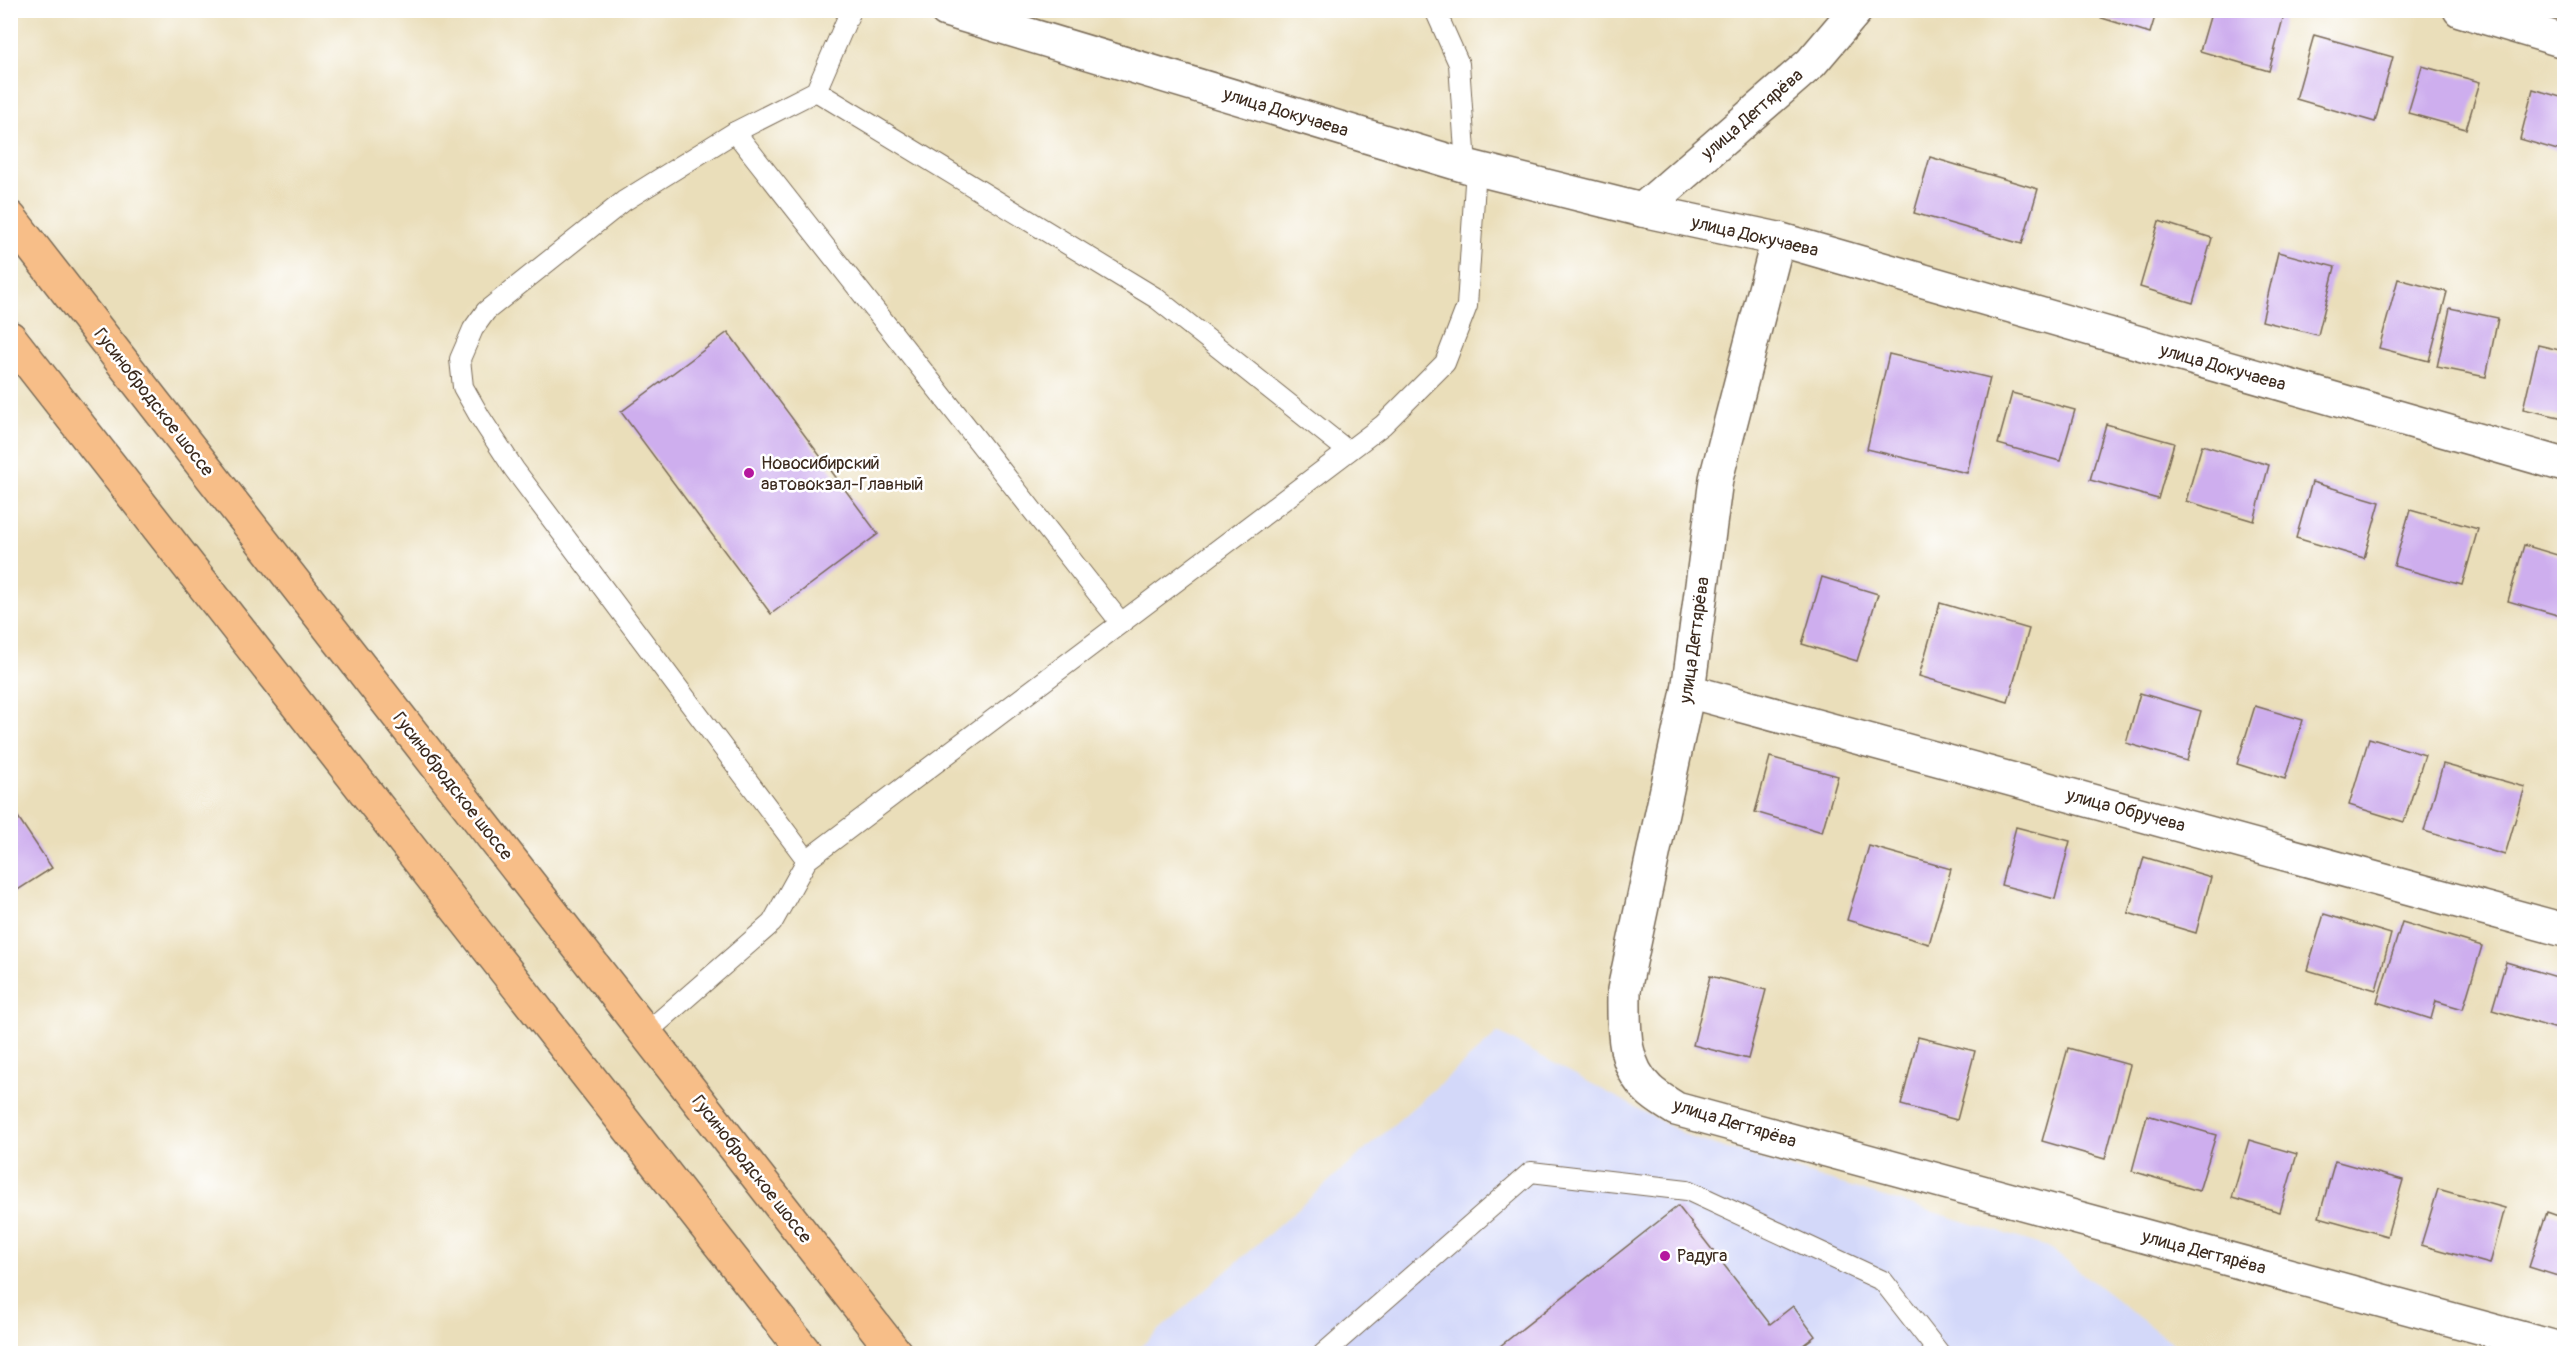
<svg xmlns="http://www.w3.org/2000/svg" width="2575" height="1364" font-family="Pangolin,sans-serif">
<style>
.built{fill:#d3d8f9}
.building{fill:#ceaeee}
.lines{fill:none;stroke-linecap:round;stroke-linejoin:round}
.service-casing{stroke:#786955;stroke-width:22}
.minor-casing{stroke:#786955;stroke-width:36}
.primary-casing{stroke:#786955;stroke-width:36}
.service{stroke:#fff;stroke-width:20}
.minor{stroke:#fff;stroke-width:33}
.primary{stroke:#f7be88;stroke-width:33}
.poi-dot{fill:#b5179e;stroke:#fff;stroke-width:2}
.labels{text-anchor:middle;stroke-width:5;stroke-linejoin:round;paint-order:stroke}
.street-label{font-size:18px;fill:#3b2a1e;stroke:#fff}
.poi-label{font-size:18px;fill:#3b2a1e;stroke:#fff;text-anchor:start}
</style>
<rect width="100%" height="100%" fill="#fff"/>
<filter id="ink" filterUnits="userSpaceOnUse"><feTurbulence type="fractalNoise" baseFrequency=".0167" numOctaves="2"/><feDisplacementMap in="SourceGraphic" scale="12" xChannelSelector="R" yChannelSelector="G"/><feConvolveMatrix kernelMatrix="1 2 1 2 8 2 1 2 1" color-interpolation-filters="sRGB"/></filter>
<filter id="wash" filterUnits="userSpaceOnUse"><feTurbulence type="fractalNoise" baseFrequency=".008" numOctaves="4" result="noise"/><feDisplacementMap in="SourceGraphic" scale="24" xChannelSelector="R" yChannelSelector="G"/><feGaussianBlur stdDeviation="1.35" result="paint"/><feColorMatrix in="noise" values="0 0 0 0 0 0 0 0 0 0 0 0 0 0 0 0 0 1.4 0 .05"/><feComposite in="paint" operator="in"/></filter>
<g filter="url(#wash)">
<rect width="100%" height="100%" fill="#eadeba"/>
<!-- built -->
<polygon class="built" points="1498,1033 1692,1138 2048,1247 2185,1353 1132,1354"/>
<g id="blocks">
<!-- building -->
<g class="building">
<polygon points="2090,10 2157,10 2150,33 2089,14"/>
<polygon points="2212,10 2269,10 2284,15 2269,71 2200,51"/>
<polygon points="2314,35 2393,57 2375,122 2296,99"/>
<polygon points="2422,66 2480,82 2466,129 2408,113"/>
<polygon points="2533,89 2564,98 2564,152 2520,139"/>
<polygon points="1930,157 2038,189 2022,244 1914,213"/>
<polygon points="2159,221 2212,238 2193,303 2140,287"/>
<polygon points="2278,252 2335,267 2318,335 2262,321"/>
<polygon points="2398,279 2447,292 2429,361 2379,348"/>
<polygon points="2450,308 2498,318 2486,377 2437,367"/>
<polygon points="728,332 878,534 771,614 621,412"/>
<polygon points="2538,345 2564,351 2564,418 2523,409"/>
<polygon points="1889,354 1990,378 1967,473 1867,449"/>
<polygon points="2012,393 2075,410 2060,461 1998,444"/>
<polygon points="2106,424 2174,443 2158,499 2090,480"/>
<polygon points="2202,445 2269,465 2254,521 2186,501"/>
<polygon points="2312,482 2380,502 2364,558 2296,538"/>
<polygon points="2410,510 2478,529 2462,585 2394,566"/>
<polygon points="2524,545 2564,557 2564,617 2508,601"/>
<polygon points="1822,577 1878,594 1857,661 1802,644"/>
<polygon points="1940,603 2029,629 2008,702 1919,676"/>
<polygon points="2140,693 2201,711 2187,761 2126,743"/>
<polygon points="2255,706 2303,720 2285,779 2237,764"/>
<polygon points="2369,738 2425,755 2404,822 2349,805"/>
<polygon points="1770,757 1838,776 1822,832 1755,812"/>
<polygon points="2443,764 2525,787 2505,855 2424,831"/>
<polygon points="10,805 52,868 10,895"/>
<polygon points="2016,827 2070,841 2055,899 2001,885"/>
<polygon points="1869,846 1951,869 1929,944 1847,920"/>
<polygon points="2144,857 2211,877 2196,933 2128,913"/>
<polygon points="2324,914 2391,934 2376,990 2307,970"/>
<polygon points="2402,922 2482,946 2463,1009 2436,1001 2431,1019 2377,1002"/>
<polygon points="2506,962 2564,979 2564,1031 2492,1010"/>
<polygon points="1710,976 1766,990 1748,1059 1693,1045"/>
<polygon points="1918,1037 1975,1051 1957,1120 1901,1105"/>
<polygon points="2068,1048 2130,1065 2105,1159 2042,1141"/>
<polygon points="2147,1115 2216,1135 2199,1191 2132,1171"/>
<polygon points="2249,1140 2297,1154 2280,1212 2232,1198"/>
<polygon points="2335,1161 2403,1180 2387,1236 2319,1217"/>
<polygon points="2438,1189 2505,1208 2490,1264 2421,1245"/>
<polygon points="1678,1206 1770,1324 1793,1306 1815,1336 1794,1352 1796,1354 1490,1354"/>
<polygon points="2547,1212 2564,1218 2564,1278 2529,1267"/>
</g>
</g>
</g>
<g filter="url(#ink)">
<use href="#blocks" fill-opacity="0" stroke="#786955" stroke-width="1.5"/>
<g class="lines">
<defs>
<g id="service">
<polyline points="1435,10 1459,64 1466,166"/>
<polyline points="816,91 1156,298 1348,451"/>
<polyline points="735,132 624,201 486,311 473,329 460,359 463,387 480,417 514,469 807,860"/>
<polyline points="1121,623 1383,425 1445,363 1467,306 1476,168"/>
<polyline points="646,1033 772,923 807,860 1121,623 735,132 816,91 851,10"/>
<polyline points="1323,1354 1531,1172 1687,1190 1883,1281 1940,1354"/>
</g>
<g id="minor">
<polyline points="946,10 1466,166 1642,210 1778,239 2564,465"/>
<polyline points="2460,10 2564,41"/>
<polyline points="1642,210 1811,63 1856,10"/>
<path d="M1778,239L1716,479L1688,691L1624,990C1624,1025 1621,1064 1649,1090C1656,1097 1667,1103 1676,1109L2564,1350"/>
<polyline points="1688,691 2564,930"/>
</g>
<g id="primary">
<polyline points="10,218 896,1354"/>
<polyline points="10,338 806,1354"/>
</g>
</defs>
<!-- service casing -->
<use href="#service" class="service-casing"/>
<!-- minor casing -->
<use href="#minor" class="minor-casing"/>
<!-- primary casing -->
<use href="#primary" class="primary-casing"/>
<!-- service -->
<use href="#service" class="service"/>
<!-- minor -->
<use href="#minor" class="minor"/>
<!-- primary -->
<use href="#primary" class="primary"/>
</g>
</g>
<!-- markers -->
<g class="poi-dot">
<circle cx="749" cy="473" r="6"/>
<circle cx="1665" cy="1256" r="6"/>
</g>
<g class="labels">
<!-- street labels -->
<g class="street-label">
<text transform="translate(1286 112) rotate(17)" y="6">улица Докучаева</text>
<text transform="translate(1752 114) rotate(-41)" y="6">улица Дегтярёва</text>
<text transform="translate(1755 236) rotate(13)" y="6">улица Докучаева</text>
<text transform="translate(2223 367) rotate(16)" y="6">улица Докучаева</text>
<text transform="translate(154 402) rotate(52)" y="6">Гусинобродское шоссе</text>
<text transform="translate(1694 640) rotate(-82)" y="6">улица Дегтярёва</text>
<text transform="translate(453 786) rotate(52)" y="6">Гусинобродское шоссе</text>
<text transform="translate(2126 810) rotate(15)" y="6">улица Обручева</text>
<text transform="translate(1735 1123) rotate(17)" y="6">улица Дегтярёва</text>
<text transform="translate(752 1169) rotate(52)" y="6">Гусинобродское шоссе</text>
<text transform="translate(2204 1252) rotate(15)" y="6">улица Дегтярёва</text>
</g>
<!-- poi labels -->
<g class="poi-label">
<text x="761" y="469">Новосибирский<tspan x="761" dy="21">автовокзал-Главный</tspan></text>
<text x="1677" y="1262">Радуга</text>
</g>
</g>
<!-- margin -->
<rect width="2575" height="1364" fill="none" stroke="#fff" stroke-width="36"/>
</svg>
